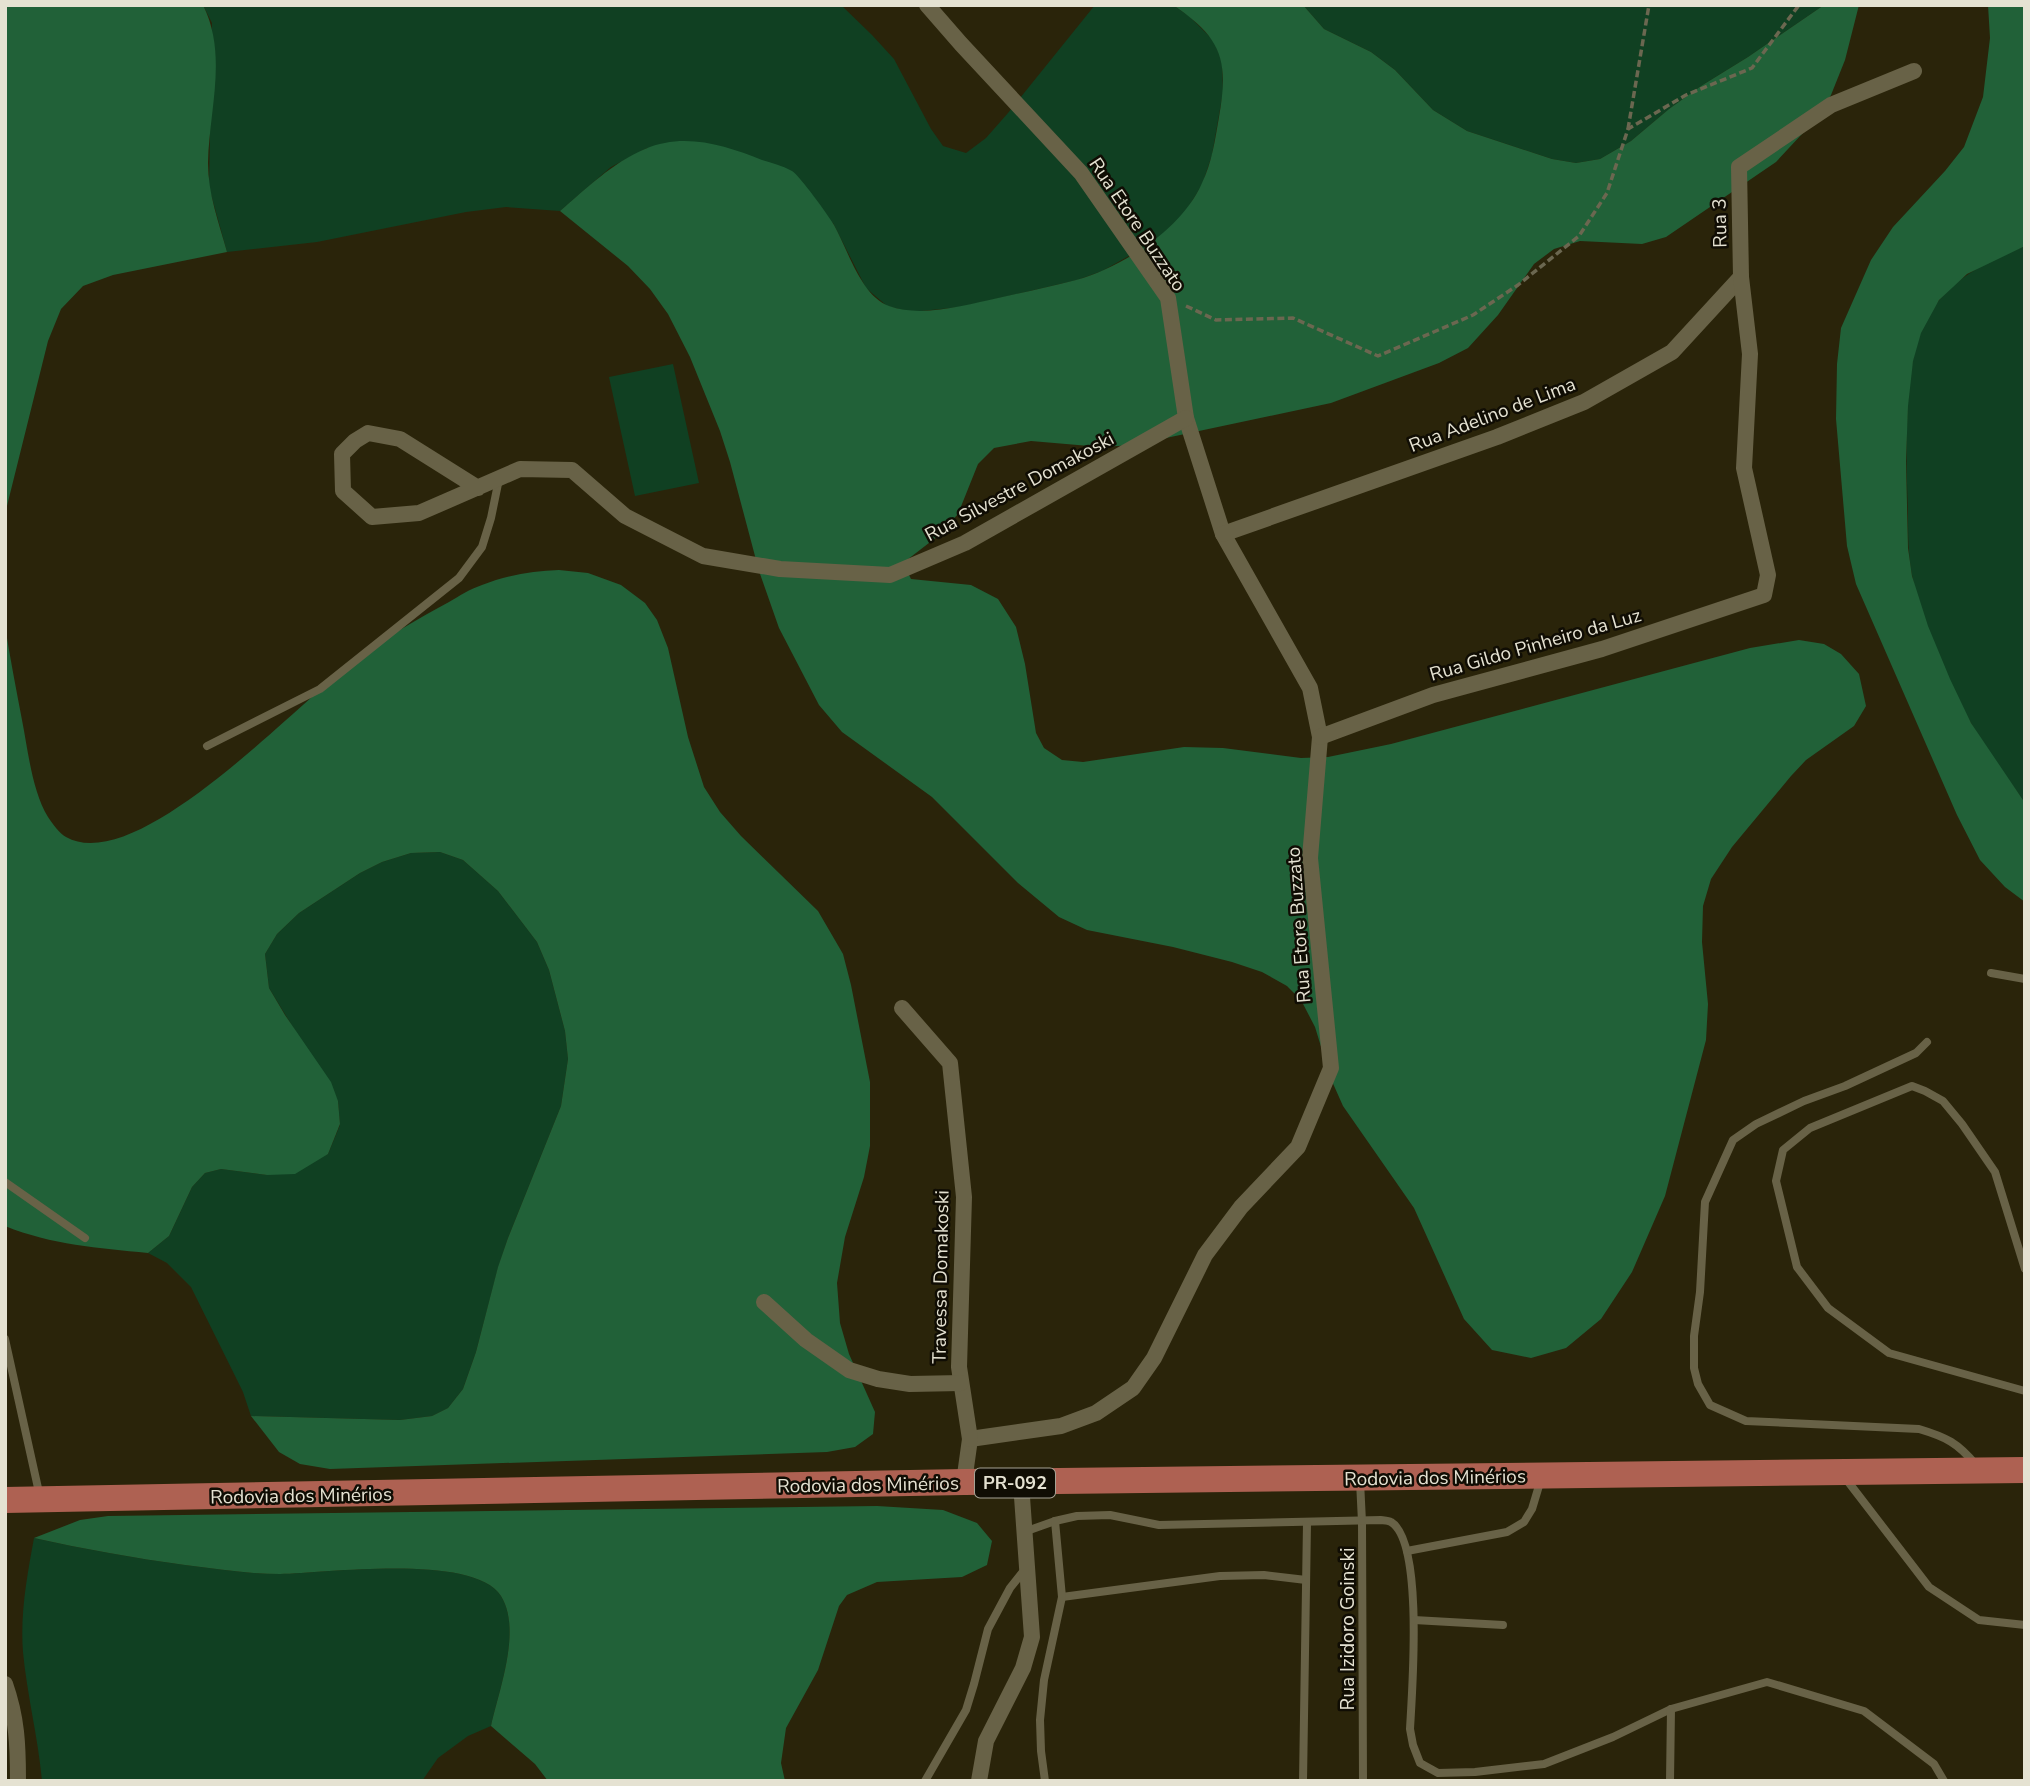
<svg xmlns="http://www.w3.org/2000/svg" width="2030" height="1786" font-family="'Nunito Sans',sans-serif">
<style>
.green{fill:#104022}
.forest{fill:#216138}
.lines{fill:none;stroke-linecap:round;stroke-linejoin:round}
.path{stroke:#6b6750;stroke-width:3.5;stroke-dasharray:7 3.5;stroke-linecap:butt}
.service{stroke:#686247;stroke-width:8}
.minor{stroke:#686247;stroke-width:16}
.primary{stroke:#ae6152;stroke-width:26}
.labels{text-anchor:middle;stroke-width:5;stroke-linejoin:round;paint-order:stroke}
.shield{fill:#100d04;stroke:#a5a294;stroke-width:2}
.shield-label{font-size:18px;font-weight:bold;fill:#e5e2d2}
.street-label{font-size:19px;fill:#e5e2d2;stroke:#100d04}
</style>
<rect width="100%" height="100%" fill="#2a240a"/>
<!-- green -->
<g class="green">
<polygon points="203,5 841,5 872,35 894,59 931,129 943,146 966,153 986,138 1008,113 1095,5 1173,5 1189,16 1214,41 1222,61 1223,92 1212,155 1202,185 1184,214 1154,242 1102,271 1077,280 961,307 911,312 887,306 866,288 833,223 647,148 611,167 560,211 506,207 466,212 317,242 227,252 209,187 212,23"/>
<polygon points="1303,5 1824,5 1748,57 1701,86 1669,109 1631,141 1600,159 1576,163 1552,159 1467,131 1433,110 1395,70 1371,52 1324,29"/>
<path d="M2025,246V803C2007,777 1987,751 1971,723C1949,685 1921,619 1912,575C1908,554 1908,533 1908,511C1907,485 1906,458 1907,431C1908,387 1910,335 1940,299C1962,273 1994,259 2025,246Z"/>
<polygon points="673,364 699,483 635,496 609,377"/>
<polygon points="440,852 463,860 498,891 537,942 549,970 565,1031 568,1059 561,1106 508,1238 498,1268 476,1352 463,1389 448,1408 432,1416 400,1420 251,1416 243,1392 191,1287 167,1263 148,1253 169,1236 192,1187 205,1173 221,1169 267,1175 328,1154 340,1125 338,1101 269,988 265,954 277,934 299,913 360,873 382,862 411,853"/>
<path d="M34,1538C84,1549 134,1558 185,1565C217,1569 248,1574 280,1574C327,1573 474,1553 501,1596C522,1630 499,1690 491,1726L468,1736L438,1758L422,1781H42C38,1737 27,1695 23,1652C20,1614 27,1576 34,1538Z"/>
</g>
<!-- forest -->
<g class="forest">
<path d="M5,5H203C228,55 209,110 208,163C208,194 219,223 227,252L113,275L83,286L61,309L48,341L5,514Z"/>
<path d="M1173,5H1303L1324,29L1371,52L1395,70L1433,110L1467,131L1552,159L1576,163L1600,159L1631,141L1669,109L1701,86L1748,57L1824,5H1859L1845,60L1831,95L1815,120L1776,162L1666,237L1642,244L1580,241L1554,249L1534,264L1498,315L1468,348L1439,363L1331,403L1133,445L1101,447L1031,441L994,448L978,464L958,514L938,536L903,563L911,579L971,585L998,599L1016,627L1025,664L1036,733L1044,748L1062,760L1083,762L1184,747L1223,748L1301,758L1328,757L1391,744L1750,648L1799,640L1824,644L1841,654L1859,674L1866,706L1854,726L1806,760L1791,776L1732,847L1711,879L1703,906L1702,942L1708,1004L1706,1040L1665,1196L1632,1272L1601,1319L1566,1348L1531,1358L1492,1350L1464,1319L1414,1208L1343,1106L1331,1079L1315,1027L1301,1000L1287,986L1262,972L1232,962L1173,947L1087,930L1059,917L1018,883L932,797L842,732L819,705L779,628L759,571L730,462L720,431L690,357L668,314L650,289L628,266L560,211C587,188 612,163 645,149C684,132 725,145 762,160C772,163 783,166 792,171C800,176 828,215 834,225C848,250 861,296 889,306C921,318 966,305 998,298C1024,292 1050,287 1076,280C1123,267 1182,229 1202,183C1212,162 1215,140 1219,117C1229,60 1222,38 1173,5Z"/>
<polygon points="1988,5 2025,5 2025,246 1967,274 1939,300 1921,333 1913,361 1908,406 1906,461 1908,548 1912,576 1928,626 1950,679 1971,723 2025,803 2025,902 2005,887 1980,860 1957,815 1856,584 1847,546 1836,419 1837,364 1841,328 1871,260 1893,227 1945,171 1964,147 1983,97 1990,38"/>
<path d="M559,570L588,573L621,585L645,603L657,620L668,648L688,737L704,787L720,812L741,836L818,911L843,954L851,985L870,1082V1146L864,1177L845,1237L837,1283L840,1323L849,1354L875,1412L873,1434L855,1447L827,1452L330,1469L300,1464L279,1452L251,1416L400,1420L432,1416L448,1408L463,1389L476,1352L498,1267L508,1238L561,1106L568,1059L565,1031L549,970L537,942L498,891L463,860L440,852L411,853L382,862L360,873L299,913L277,934L265,954L269,988L285,1015L331,1082L338,1101L340,1124L328,1154L295,1174L267,1175L221,1169L205,1173L192,1187L169,1236L148,1253C98,1248 52,1245 5,1226V626C10,657 16,689 22,720C28,750 32,791 48,817C52,823 60,834 66,837C138,878 301,699 358,658C387,637 417,619 449,602C459,596 470,589 482,585C507,575 533,571 559,570Z"/>
<path d="M877,1506L943,1510L977,1523L992,1541L987,1565L962,1577L877,1582L847,1595L839,1606L818,1670L786,1728L781,1763L785,1781H548L535,1764L491,1726C499,1690 522,1630 501,1596C474,1553 327,1573 280,1574C248,1574 217,1569 185,1565C134,1558 84,1549 34,1538L80,1520L108,1516Z"/>
</g>
<g class="lines">
<!-- path -->
<g class="path">
<polyline points="1628,129 1649,5"/>
<polyline points="1186,306 1216,320 1293,318 1378,356 1473,315 1518,285 1579,236 1607,193 1628,129 1686,95 1752,68 1799,5"/>
</g>
<!-- service -->
<g class="service">
<polyline points="207,746 320,689 459,578 482,547 491,518 499,479"/>
<polyline points="1991,973 2025,979"/>
<path d="M1927,1042L1916,1053L1845,1086L1804,1101L1756,1124L1733,1140L1705,1202L1700,1292L1694,1336V1368L1698,1384L1710,1405L1746,1421L1919,1429C1946,1437 1958,1443 1976,1465"/>
<polyline points="5,1182 85,1238"/>
<polyline points="2025,1269 1995,1172 1962,1124 1943,1101 1925,1091 1912,1086 1810,1128 1783,1150 1776,1181 1797,1267 1828,1308 1889,1353 2025,1391"/>
<polyline points="5,1339 40,1497"/>
<polyline points="1846,1479 1929,1587 1979,1620 2025,1625"/>
<polyline points="1360,1481 1362,1522 1363,1781"/>
<path d="M1024,1532L1055,1521L1077,1516L1110,1515L1159,1525L1381,1520C1382,1520 1390,1521 1391,1522C1424,1542 1412,1691 1410,1729L1413,1745L1420,1763L1438,1773L1475,1772L1544,1764L1613,1737L1671,1709L1767,1682L1864,1711L1934,1764L1944,1781"/>
<polyline points="1407,1551 1507,1532 1524,1522 1532,1509 1541,1479"/>
<polyline points="1062,1597 1220,1576 1264,1575 1306,1580"/>
<polyline points="1414,1620 1503,1625"/>
<polyline points="925,1781 966,1710 974,1684 988,1629 1010,1588 1026,1568"/>
<polyline points="1045,1781 1041,1751 1040,1720 1044,1680 1062,1597 1055,1521"/>
<polyline points="1303,1781 1307,1523"/>
<polyline points="1670,1781 1671,1709"/>
</g>
<!-- minor -->
<g class="minor">
<polyline points="927,5 961,44 1081,173 1168,298 1186,418 1223,534 1310,688 1320,737 1310,858 1331,1068 1298,1147 1241,1207 1205,1255 1154,1358 1133,1388 1096,1413 1061,1426 970,1439 964,1482"/>
<polyline points="478,488 400,439 368,433 355,441 342,454 343,491 372,517 419,513 520,469 572,470 625,516 703,556 780,569 890,575 965,543 1186,418"/>
<polyline points="1223,534 1497,437 1584,402 1672,352 1741,277"/>
<polyline points="1320,737 1433,695 1602,649 1764,595 1768,575 1744,468 1750,354 1741,277 1739,167 1831,105 1914,71"/>
<polyline points="902,1008 950,1063 964,1197 959,1367 970,1439"/>
<polyline points="764,1302 806,1340 849,1370 878,1379 910,1384 961,1383"/>
<path d="M5,1684C17,1718 18,1745 18,1781"/>
<polyline points="979,1781 986,1741 1023,1668 1032,1637 1021,1483"/>
</g>
<!-- primary -->
<polyline class="primary" points="5,1500 964,1482 2025,1470"/>
</g>
<g class="labels">
<!-- shield labels -->
<rect class="shield" x="975" y="1468.5" width="80" height="29" rx="5"/>
<g class="shield-label">
<text x="1015" y="1489">PR-092</text>
</g>
<!-- street labels -->
<g class="street-label">
<text transform="translate(1719 223) rotate(-91)" y="7">Rua 3</text>
<text transform="translate(1138 224) rotate(56)" y="7">Rua Etore Buzzato</text>
<text transform="translate(1492 414) rotate(-21)" y="7">Rua Adelino de Lima</text>
<text transform="translate(1019 486) rotate(-28)" y="7">Rua Silvestre Domakoski</text>
<text transform="translate(1535 644) rotate(-16)" y="7">Rua Gildo Pinheiro da Luz</text>
<text transform="translate(1298 925) rotate(-94)" y="7">Rua Etore Buzzato</text>
<text transform="translate(940 1277) rotate(-89)" y="7">Travessa Domakoski</text>
<text transform="translate(1435 1477) rotate(-1)" y="7">Rodovia dos Minérios</text>
<text transform="translate(868 1484) rotate(-1)" y="7">Rodovia dos Minérios</text>
<text transform="translate(301 1495) rotate(-1)" y="7">Rodovia dos Minérios</text>
<text transform="translate(1347 1629) rotate(-90)" y="7">Rua Izidoro Goinski</text>
</g>
</g>
<!-- border -->
<rect width="2030" height="1786" fill="none" stroke="#e5e2d2" stroke-width="14"/>
</svg>
